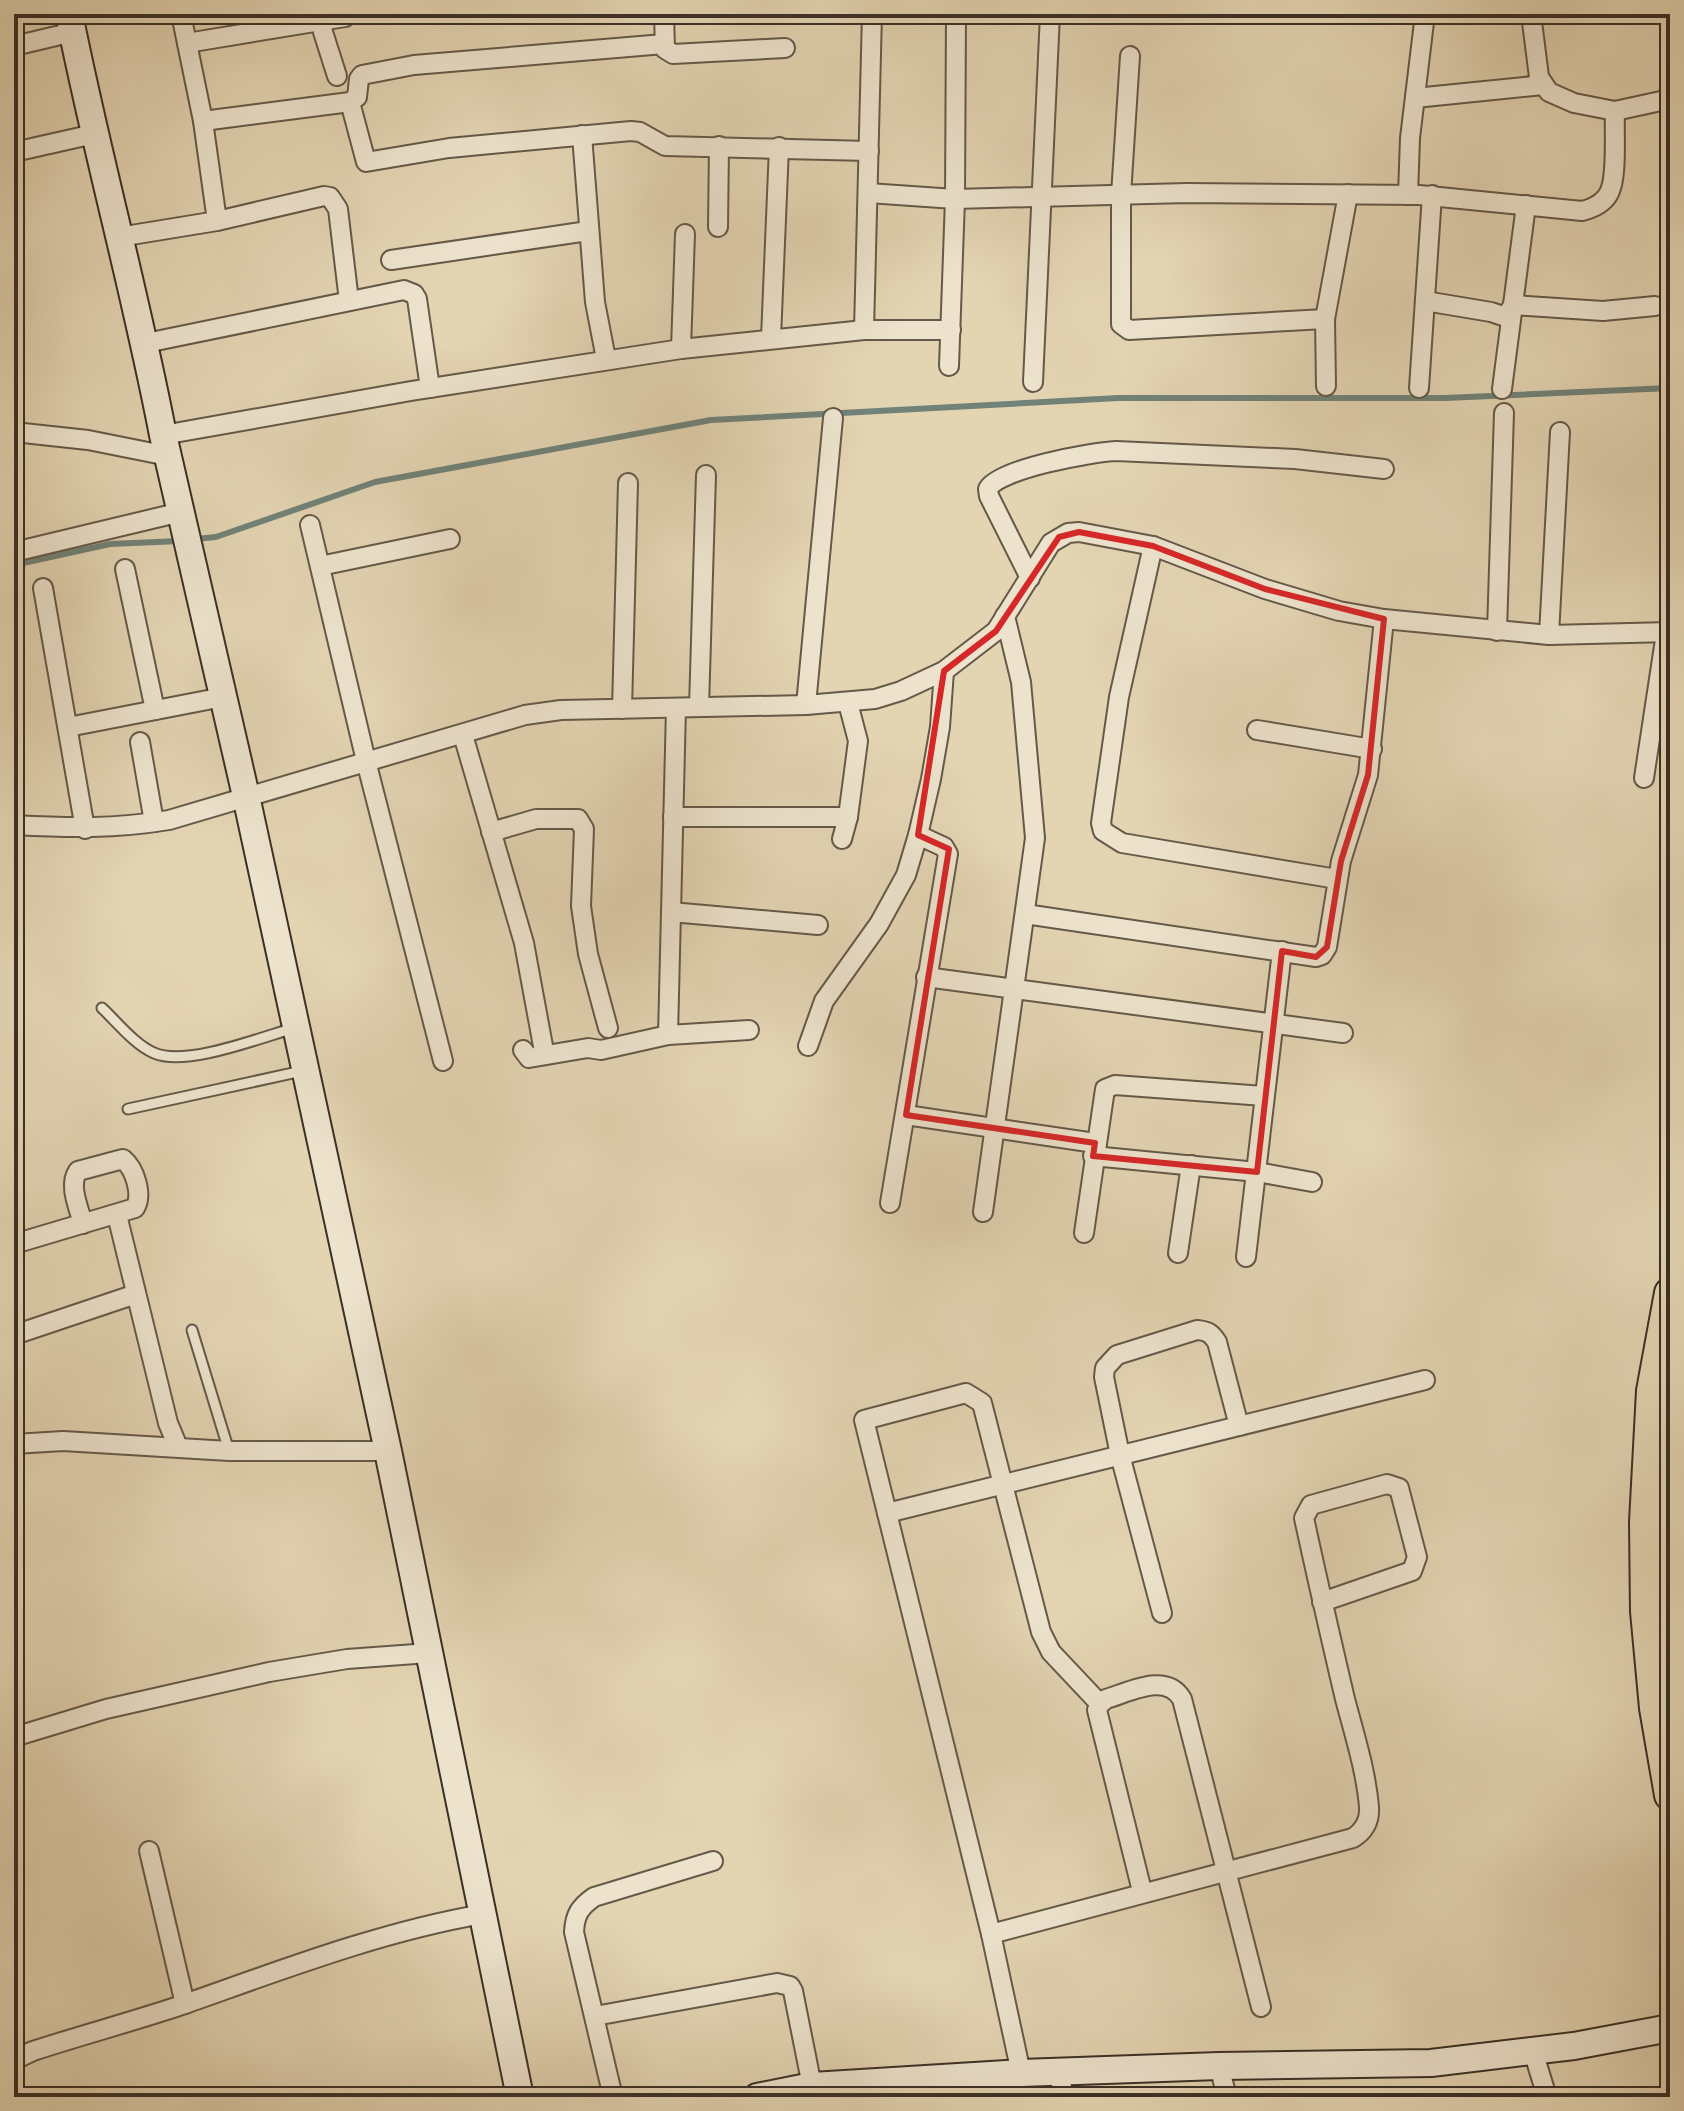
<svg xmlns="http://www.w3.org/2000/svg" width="1684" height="2111" font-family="Alegreya,serif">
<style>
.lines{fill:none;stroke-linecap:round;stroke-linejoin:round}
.stream{stroke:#718278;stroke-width:6}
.lane-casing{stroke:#655949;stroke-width:13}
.street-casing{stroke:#655949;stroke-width:22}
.secondary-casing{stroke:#3b3026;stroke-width:30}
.primary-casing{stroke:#3b3026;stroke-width:34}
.lane{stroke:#ede3cd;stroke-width:9}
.street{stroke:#ede3cd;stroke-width:18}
.secondary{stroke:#ede3cd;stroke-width:26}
.primary{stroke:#e3d4b2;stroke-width:30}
.marked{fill:none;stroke:#d62828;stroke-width:6;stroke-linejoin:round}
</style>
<rect width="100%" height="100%" fill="#e3d4b2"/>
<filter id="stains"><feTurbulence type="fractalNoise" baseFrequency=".0025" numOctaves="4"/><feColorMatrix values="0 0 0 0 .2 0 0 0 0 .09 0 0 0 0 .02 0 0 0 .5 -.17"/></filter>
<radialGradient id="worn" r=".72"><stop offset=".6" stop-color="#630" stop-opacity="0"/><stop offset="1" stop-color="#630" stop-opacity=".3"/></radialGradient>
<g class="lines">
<!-- stream -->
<g class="stream">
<polyline points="195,539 216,537 375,482 711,420 1118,398 1445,398 1670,388"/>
<polyline points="14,565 110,544 180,541"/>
</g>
<defs>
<g id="lane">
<path d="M102,1008C117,1022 135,1045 154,1053C186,1067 259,1038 294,1028"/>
<polyline points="128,1109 302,1071"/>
<polyline points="192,1330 229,1451"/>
</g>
<g id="street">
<polyline points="181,14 203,121 217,221"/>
<polyline points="321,14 323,32 337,76"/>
<polyline points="664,14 665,49 673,54 785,48"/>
<polyline points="1531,14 1539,77 1549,92 1574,103 1615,111 1670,99"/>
<polyline points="187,43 345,17"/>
<polyline points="14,46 73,32"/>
<polyline points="1130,56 1121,195 1121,324 1129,330 1325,319"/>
<polyline points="1415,98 1543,85"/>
<polyline points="350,102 366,162 449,148 631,131 640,132 665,146 869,151"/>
<polyline points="203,121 350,102 357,97 359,79 362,75 414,65 664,44"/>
<polyline points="582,135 595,302 606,359"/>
<polyline points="14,152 94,134"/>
<path d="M868,193L955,199L1187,193L1419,195L1582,211C1594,208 1607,202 1611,188C1617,170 1614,131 1615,111"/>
<polyline points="1408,195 1410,138 1425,14"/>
<polyline points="718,227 719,146"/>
<polyline points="119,237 217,221 324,196 330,197 338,209 349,301"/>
<polyline points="391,260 588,231"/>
<polyline points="1425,301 1491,312 1506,317 1513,305 1603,311 1655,306"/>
<polyline points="864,330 872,14"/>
<polyline points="771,338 779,147"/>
<polyline points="146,343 404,290 414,294 417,299 430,388"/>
<polyline points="681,349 685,234"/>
<polyline points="949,366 955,199 956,14"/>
<polyline points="1033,382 1050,14"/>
<polyline points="1326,386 1325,319 1348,194"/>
<polyline points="1419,388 1432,195"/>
<polyline points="1502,389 1526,205"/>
<polyline points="14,432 88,440 168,456"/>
<polyline points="163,435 411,391 681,349 864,330 951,330"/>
<polyline points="310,525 366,761 443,1061"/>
<polyline points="1153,546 1119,697 1101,823 1103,831 1122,843 1337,879"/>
<polyline points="14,552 181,512"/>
<polyline points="320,566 450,539"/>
<polyline points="125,569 155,710"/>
<path d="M1030,578L989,496L988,489C998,469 1092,452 1116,451L1295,459L1384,469"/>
<polyline points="43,588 85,829"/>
<polyline points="1497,631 1504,413"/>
<polyline points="1549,635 1560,432"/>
<polyline points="806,705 833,418"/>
<polyline points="699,707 706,475"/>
<polyline points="622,709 628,483"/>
<polyline points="68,727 223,697"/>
<polyline points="1257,730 1372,749"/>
<polyline points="463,735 524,943 543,1046"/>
<polyline points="140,742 154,822"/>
<polyline points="1644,778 1666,633"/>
<polyline points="673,817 848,817"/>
<path d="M14,825C70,828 114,829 169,820L525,715L561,710L806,705L875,699L901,691L944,671L996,631L1051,543L1068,533L1079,532L1153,546L1265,589L1339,611L1384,619L1549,635L1670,632"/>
<polyline points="491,832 536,819 578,819 584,829 581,906 588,954 608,1028"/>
<polyline points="842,839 848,817 858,741 848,703"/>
<polyline points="671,912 818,925"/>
<polyline points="1025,914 1316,957 1322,955 1327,947 1341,861 1368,775 1384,619"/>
<polyline points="926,977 1343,1033"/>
<polyline points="668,1035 676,708"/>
<polyline points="808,1046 824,1001 879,924 906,875 918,835 931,779 940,727 944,671"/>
<polyline points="523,1050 529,1058 588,1048 601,1050 668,1035 749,1030"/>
<polyline points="906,1115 1095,1143"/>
<polyline points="1093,1156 1257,1172 1312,1182"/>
<polyline points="890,1203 948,854 944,847 918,835"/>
<polyline points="983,1212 1035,838 1021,682 1005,616"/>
<polyline points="117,1215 168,1423 178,1447"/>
<polyline points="1084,1233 1105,1089 1115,1085 1264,1096"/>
<path d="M14,1244L135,1208C143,1195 135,1169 123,1159L78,1171C68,1185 79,1208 83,1224"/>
<polyline points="1178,1253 1191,1165"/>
<polyline points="1246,1257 1282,951"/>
<polyline points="14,1335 136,1294"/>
<polyline points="14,1444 63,1441 229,1451 388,1451"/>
<polyline points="887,1513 1425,1380"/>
<path d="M1162,1613L1120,1455L1104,1377L1105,1368L1117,1355L1197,1330C1208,1331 1211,1333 1217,1342L1239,1426"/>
<polyline points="14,1737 106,1709 269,1672 347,1659 429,1653"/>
<polyline points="149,1851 185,2004"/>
<path d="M1142,1891L1097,1710L1100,1704L1106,1699C1130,1692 1166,1672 1182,1699L1261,2007"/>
<path d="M991,1934L1353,1838C1364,1831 1370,1821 1369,1807C1366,1771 1354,1733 1345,1699C1331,1639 1317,1578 1304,1518L1311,1505L1387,1484L1399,1488L1417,1557L1412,1571L1322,1602"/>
<polyline points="595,2016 777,1983 790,1986 793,1991 812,2086"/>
<polyline points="1533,2051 1547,2097"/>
<path d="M14,2060L33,2051C82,2035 131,2022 179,2006C279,1971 379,1932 483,1914"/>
<polyline points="1219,2066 1227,2097"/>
<polyline points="1021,2073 991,1934 864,1420 966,1393 982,1403 1041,1632 1051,1652 1100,1704"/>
<polyline points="1058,2074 1065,2097"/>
<path d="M613,2097L574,1932C575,1914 580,1907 594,1897L713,1861"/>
</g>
<g id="secondary">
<path d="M69,14C97,155 136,294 163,435L246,796L388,1451L520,2097"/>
<polyline points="757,2097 812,2086 1021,2073 1219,2066 1431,2063 1574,2046 1670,2028"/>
</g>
<polyline id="primary" points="1670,1293 1652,1391 1645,1522 1646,1611 1655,1708 1670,1795"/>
</defs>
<!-- lane casing -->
<use href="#lane" class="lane-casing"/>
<!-- street casing -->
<use href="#street" class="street-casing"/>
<!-- secondary casing -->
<use href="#secondary" class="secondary-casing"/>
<!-- primary casing -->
<use href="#primary" class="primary-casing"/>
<!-- lane -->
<use href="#lane" class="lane"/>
<!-- street -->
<use href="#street" class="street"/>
<!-- secondary -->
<use href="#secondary" class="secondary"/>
<!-- primary -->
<use href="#primary" class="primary"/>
</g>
<!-- marked area -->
<path class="marked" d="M1079,532L1153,546L1265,589L1384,619L1368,775L1341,861L1327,947L1316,957L1282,951L1257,1172L1093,1156L1095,1143L906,1115L949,849L918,835L944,671L996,631L1059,537Z"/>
<!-- margin -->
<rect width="1684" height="2111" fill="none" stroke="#e3d4b2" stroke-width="48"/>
<rect x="16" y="16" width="1652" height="2079" fill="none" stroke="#3b3026" stroke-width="4"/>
<rect x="24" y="24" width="1636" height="2063" fill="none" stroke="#3b3026" stroke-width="2"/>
<rect width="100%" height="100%" filter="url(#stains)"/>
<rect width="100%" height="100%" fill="url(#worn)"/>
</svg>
